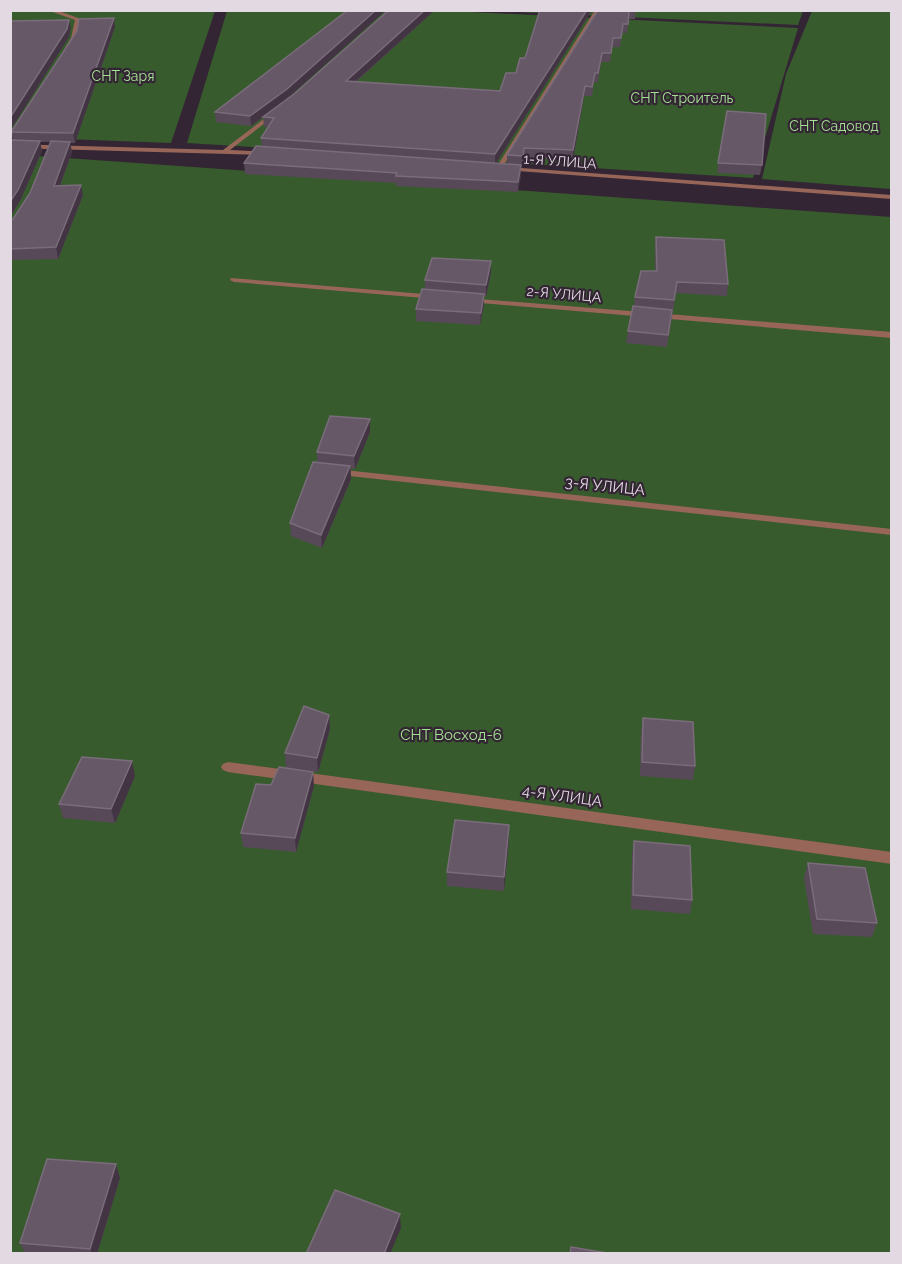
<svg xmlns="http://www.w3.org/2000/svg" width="902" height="1264" font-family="Raleway,sans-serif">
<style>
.green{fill:#385b2e}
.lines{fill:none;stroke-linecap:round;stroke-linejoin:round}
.minor{fill:#986658;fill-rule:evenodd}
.wall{fill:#584958}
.shaded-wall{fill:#433444}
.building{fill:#665867;stroke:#7a6c7b;stroke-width:1.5}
.labels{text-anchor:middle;stroke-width:4.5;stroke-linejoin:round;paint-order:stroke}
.far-park-label{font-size:14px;fill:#a4e192;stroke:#332534}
.far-street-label{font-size:14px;fill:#e3d9e3;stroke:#332534}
.street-label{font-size:15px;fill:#e3d9e3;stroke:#332534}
.park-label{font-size:15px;fill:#a4e192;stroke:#332534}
</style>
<rect width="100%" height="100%" fill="#332534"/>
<!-- green -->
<g class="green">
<polygon points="11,11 215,11 171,143 11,137"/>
<polygon points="227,11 450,11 798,28 753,178 187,143"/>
<polygon points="496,11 803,11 798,25"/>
<polygon points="812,11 891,11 891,189 762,179 786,74"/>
<polygon points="10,154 891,217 891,1253 11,1253"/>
</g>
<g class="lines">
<!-- minor -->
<g class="minor">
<polygon points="47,10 56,10 81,19 77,38 70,49 65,48 71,38 75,20"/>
<polygon points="595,10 600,10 502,168 497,169 496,168"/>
<polygon points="273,112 278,113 230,150 270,152 271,153 268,155 10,148 10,144 223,150"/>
<polygon points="507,167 892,195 892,199 505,170 505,168"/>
<polygon points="231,278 436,295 440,297 436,299 234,282 230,280"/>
<polygon points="466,298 892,332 892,338 469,302 466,302"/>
<polygon points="335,469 892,529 892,535 331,474 331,470"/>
<polygon points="228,762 892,852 892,864 228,772 223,770 221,767 223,764"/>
</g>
</g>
<!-- wall -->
<g class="wall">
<polygon points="389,10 435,10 356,82 500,91 516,73 525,58 540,10 592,10 496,163 507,164 507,155 598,10 636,10 635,19 629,19 627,33 622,33 620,47 612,47 610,62 601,62 598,82 594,82 592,96 584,96 573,160 524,158 522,166 521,166 521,175 518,192 396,186 396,183 245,174 244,163 262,147 261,138 268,127 264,127 263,117 294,94"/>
<polygon points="115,27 75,143 70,143 72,152 60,186 83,195 58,259 10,260 10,221 13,219 30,193 50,142 40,142 42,151 20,201 10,217 10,140 13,140 11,132"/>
<polygon points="288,98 251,126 216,122 215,112"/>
<polygon points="727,111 762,165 760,175 717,173"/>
<polygon points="656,237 728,284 727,296 676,293 667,347 626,343 628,331 634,306 635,297 655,271 655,248"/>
<polygon points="491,272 486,297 484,296 484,306 480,325 416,321 416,309 425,289 425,280"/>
<polygon points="370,432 355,469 351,468 351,479 322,548 291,536 290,523 317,462 317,452"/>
<polygon points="329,715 330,729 318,772 286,768 285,753"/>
<polygon points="643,718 695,766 693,780 640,776 641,732"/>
<polygon points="135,776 115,823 63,818 59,804"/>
<polygon points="314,786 296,852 243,847 241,833"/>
<polygon points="509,839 504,891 447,886 447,872"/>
<polygon points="634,841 692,900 690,914 631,909 632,855"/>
<polygon points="808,863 877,923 872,937 813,934 804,878"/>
<polygon points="120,1178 97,1254 25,1254 20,1243"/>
</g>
<!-- shaded-wall -->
<g class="shaded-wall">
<polygon points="376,10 386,10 288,98 251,126 250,116"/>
<polygon points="425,10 435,10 346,90 346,81"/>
<polygon points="587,10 592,10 495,165 495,154"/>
<polygon points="114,18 115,27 75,143 73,133"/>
<polygon points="69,20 71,28 69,37 10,131 10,118"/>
<polygon points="585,86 584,96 573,160 573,150"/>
<polygon points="40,141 42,151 20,201 10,217 10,202"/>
<polygon points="70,142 72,152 56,196 54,186"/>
<polygon points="521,165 521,175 518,192 518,182"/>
<polygon points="81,185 83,195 58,259 56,247"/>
<polygon points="491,261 491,272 486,297 486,285"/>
<polygon points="484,294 484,306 480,325 481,313"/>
<polygon points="370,419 370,432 355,469 354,456"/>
<polygon points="350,466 351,479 322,548 321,535"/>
<polygon points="329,715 330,729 318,772 317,758"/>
<polygon points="132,761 135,776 115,823 111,809"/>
<polygon points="313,772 314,786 296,852 295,838"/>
<polygon points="509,825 509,839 504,891 504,877"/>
<polygon points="116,1164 120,1178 97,1254 92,1254 90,1249"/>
<polygon points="400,1214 401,1228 390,1254 384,1254"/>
</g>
<!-- building -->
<g class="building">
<polygon points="348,10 376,10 287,89 250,116 215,112"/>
<polygon points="389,10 425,10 346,81 500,91 506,73 516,73 520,58 525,58 540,10 587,10 495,154 261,138 274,118 263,117 294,94"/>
<polygon points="598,10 636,10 629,11 628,24 623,24 621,38 613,38 611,53 602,53 598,73 595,73 592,87 585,86 573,150 524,148 523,156 507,155"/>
<polygon points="114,18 73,133 11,132 77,31 79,19"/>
<polygon points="69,20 67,29 10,118 10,21"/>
<polygon points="727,111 766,114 762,165 718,163"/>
<polygon points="10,140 40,141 18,190 10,202"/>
<polygon points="51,141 70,142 54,186 81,185 56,247 10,249 10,221 13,219 30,193"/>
<polygon points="256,146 521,165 518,182 396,176 397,173 244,163"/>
<polygon points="656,237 724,240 728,284 677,282 674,300 635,297 641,271 657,271"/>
<polygon points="432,258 491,261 486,285 425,280"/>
<polygon points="422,289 484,294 481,313 416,309"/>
<polygon points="633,306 672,310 668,335 628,331"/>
<polygon points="330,416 370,419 354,456 317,452"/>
<polygon points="313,462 350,466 321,535 290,523"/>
<polygon points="304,706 329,715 317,758 285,753"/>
<polygon points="643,718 693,722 695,766 642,762"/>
<polygon points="82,757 132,761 111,809 59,804"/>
<polygon points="279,767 313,772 295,838 241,833 256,784 271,785"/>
<polygon points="455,820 509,825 504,877 447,872"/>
<polygon points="634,841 690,846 692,900 633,895"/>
<polygon points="808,863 865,868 877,923 817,919"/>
<polygon points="47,1159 116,1164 90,1249 20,1243"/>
<polygon points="335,1190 400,1214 384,1254 306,1254"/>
<polygon points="571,1247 613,1254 570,1254"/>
</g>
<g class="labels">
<!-- far-park labels -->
<g class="far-park-label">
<text x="123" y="81">СНТ Заря</text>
<text x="682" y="103">СНТ Строитель</text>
<text x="834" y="131">СНТ Садовод</text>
</g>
<!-- far-street labels -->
<g class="far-street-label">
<text transform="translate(560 161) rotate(4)" y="5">1-Я УЛИЦА</text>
<text transform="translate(564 294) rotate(5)" y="5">2-Я УЛИЦА</text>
</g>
<!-- street labels -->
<g class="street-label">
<text transform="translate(605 486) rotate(6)" y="5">3-Я УЛИЦА</text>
<text transform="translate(562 796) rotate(8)" y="5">4-Я УЛИЦА</text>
</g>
<!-- park labels -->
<g class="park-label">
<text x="451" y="740">СНТ Восход-6</text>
</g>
</g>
<!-- border -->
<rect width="902" height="1264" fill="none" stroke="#e3d9e3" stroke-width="24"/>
</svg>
